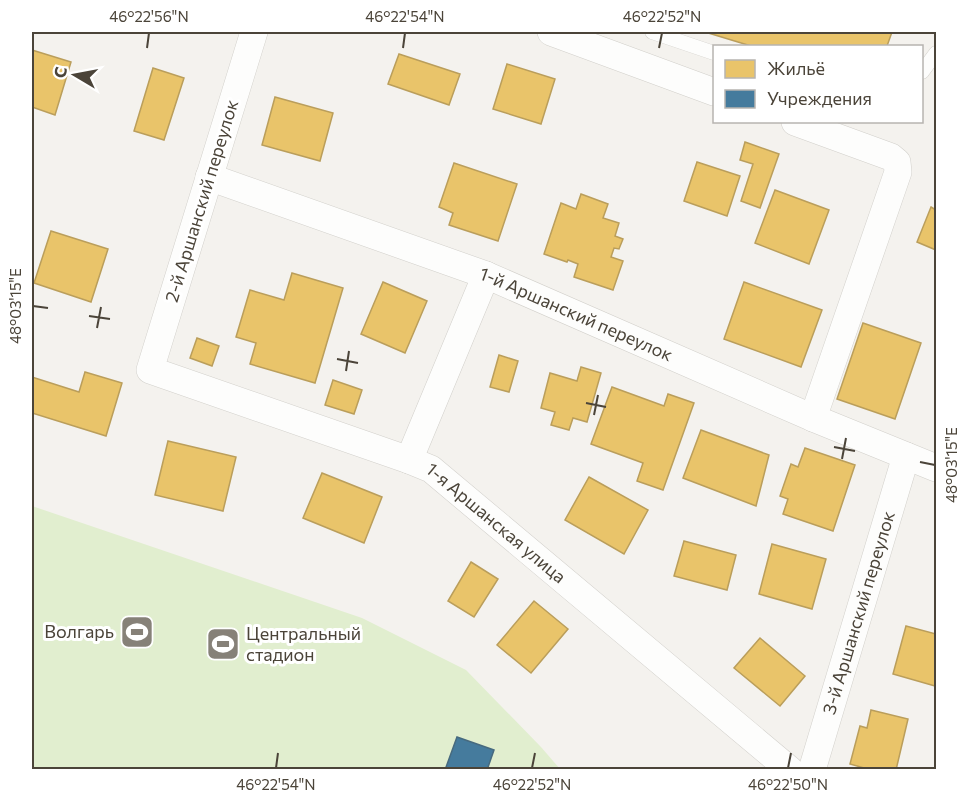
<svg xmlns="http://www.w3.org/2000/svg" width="968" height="801" font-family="Commissioner,sans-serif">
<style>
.green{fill:#e1eecf}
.homes{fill:#e9c46a;stroke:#ba9e5b;stroke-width:1.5}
.public{fill:#457b9d;stroke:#476a7f;stroke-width:1.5}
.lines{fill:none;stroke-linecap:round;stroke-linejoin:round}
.service-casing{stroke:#d2d0cb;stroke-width:15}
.minor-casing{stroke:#d2d0cb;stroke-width:28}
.service{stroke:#fdfdfc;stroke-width:14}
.minor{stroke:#fdfdfc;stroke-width:27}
.ticks{fill:none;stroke:#4b4439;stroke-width:2}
.labels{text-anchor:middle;stroke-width:6;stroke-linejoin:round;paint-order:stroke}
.street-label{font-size:18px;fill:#4b4439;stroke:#fff}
.poi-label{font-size:18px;fill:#4b4439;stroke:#fff;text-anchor:end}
.neatline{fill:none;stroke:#4b4439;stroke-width:2}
.ticks-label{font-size:15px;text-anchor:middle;fill:#4b4439}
</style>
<rect width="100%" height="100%" fill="#f4f2ee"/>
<!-- green -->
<polygon class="green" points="32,506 362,618 466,670 541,747 560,769 32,770"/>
<!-- homes -->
<g class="homes">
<polygon points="705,32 892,32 887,46 751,46"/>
<polygon points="32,50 71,62 55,115 32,107"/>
<polygon points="399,54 460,74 449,105 388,84"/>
<polygon points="507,64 555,79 541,124 493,109"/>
<polygon points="153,68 184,78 164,140 134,131"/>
<polygon points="275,97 333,113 320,161 262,145"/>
<polygon points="745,142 779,154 760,208 741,201 753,164 740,160"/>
<polygon points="697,162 740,176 727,216 684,201"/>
<polygon points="454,163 517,184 498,241 449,225 453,213 439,207"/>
<polygon points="775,190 829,210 809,264 755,243"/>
<polygon points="581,194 608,204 603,218 619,223 615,236 623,239 619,249 614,248 611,257 623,261 613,290 574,277 578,264 568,260 567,262 544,254 561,203 576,209"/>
<polygon points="931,207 936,210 936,250 917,242"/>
<polygon points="51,231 108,249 91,302 34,283"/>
<polygon points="292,273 343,288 315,383 250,364 256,343 236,337 250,290 284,300"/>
<polygon points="383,282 427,301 405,353 361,334"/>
<polygon points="744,282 822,310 801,367 724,339"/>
<polygon points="863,323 921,343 895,419 837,399"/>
<polygon points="197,338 219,346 212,366 190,358"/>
<polygon points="499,355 518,361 509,392 490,387"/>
<polygon points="581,367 601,373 587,422 573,418 569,430 551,425 555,412 541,408 550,373 577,381"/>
<polygon points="85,372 122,383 106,436 32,413 32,377 79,392"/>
<polygon points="333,380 362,390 354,414 325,405"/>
<polygon points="612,387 664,406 668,394 694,403 663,490 637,481 643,463 591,444"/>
<polygon points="701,430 769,455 756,506 683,478"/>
<polygon points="168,441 236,457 223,511 155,495"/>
<polygon points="805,448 855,465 833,531 783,514 788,499 780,496 791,464 798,467"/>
<polygon points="322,473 382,497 364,543 303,518"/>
<polygon points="589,477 648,510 624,554 565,520"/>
<polygon points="684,541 736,555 727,590 674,576"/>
<polygon points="772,544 826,559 812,609 759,594"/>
<polygon points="471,562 498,579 474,617 448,601"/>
<polygon points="534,601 568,629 531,673 497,645"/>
<polygon points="906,626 936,634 935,686 893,674"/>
<polygon points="760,638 805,676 780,706 734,668"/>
<polygon points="871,710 908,719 896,770 871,770 850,764 860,726 867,728"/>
</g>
<!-- public -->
<polygon class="public" points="457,737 494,750 487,770 445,770"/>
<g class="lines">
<defs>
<g id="service">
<polyline points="652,32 714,53"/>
<polyline points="922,72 936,53"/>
</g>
<g id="minor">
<path id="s1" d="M254,32L150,370L409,460L431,469L790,770"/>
<polyline points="551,32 714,92"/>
<polyline points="795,122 891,157 897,162 898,172 813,418"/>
<path id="s2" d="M209,177L486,275L813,418L936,468"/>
<polyline points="409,460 486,275"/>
<path id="s3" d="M812,770L906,456"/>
</g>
</defs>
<!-- service casing -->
<use href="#service" class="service-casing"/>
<!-- minor casing -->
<use href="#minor" class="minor-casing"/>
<!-- service -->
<use href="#service" class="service"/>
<!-- minor -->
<use href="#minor" class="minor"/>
</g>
<!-- ticks -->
<path class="ticks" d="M147,48L149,33M403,48L405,33M659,48L662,33M33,306L48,308M89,316L110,319M97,328L101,307M337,359L358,363M346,371L349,351M586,403L606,407M594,415L598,395M834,447L855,451M842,459L846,438M920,462L935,465M276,768L278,753M532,768L535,753M788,768L791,753"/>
<!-- icons -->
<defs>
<symbol id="stadium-square" viewBox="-11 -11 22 22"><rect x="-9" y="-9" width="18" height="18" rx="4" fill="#868178" stroke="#fff"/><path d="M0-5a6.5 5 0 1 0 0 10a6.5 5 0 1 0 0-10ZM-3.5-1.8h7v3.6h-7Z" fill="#fff"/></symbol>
</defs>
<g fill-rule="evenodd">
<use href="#stadium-square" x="118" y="613" width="38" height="38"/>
<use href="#stadium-square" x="204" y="625" width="38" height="38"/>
</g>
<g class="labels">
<!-- street labels -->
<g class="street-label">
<text transform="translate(202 201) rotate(-73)" y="6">2-й Аршанский переулок</text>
<text dy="6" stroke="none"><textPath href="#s2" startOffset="392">1-й Аршанский переулок</textPath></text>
<text dy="6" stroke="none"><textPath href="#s1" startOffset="736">1-я Аршанская улица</textPath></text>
<text dy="6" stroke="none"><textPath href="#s3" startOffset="164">3-й Аршанский переулок</textPath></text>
</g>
<!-- poi labels -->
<g class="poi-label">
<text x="114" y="638">Волгарь</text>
<text x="246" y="640" text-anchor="start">Центральный<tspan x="246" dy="21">стадион</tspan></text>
</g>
</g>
<!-- border -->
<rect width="968" height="801" fill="none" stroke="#ffffff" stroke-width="66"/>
<!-- legend -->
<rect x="713" y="45" width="210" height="78" fill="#ffffff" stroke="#b7b4b0" stroke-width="1.5"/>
<rect x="725" y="60" width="30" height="18" fill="#e9c46a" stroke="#b7b4b0" stroke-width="1.5"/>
<text x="767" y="75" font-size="18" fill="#4b4439">Жильё</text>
<rect x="725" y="90" width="30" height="18" fill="#457b9d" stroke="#b7b4b0" stroke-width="1.5"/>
<text x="767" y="105" font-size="18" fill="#4b4439">Учреждения</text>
<!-- north arrow -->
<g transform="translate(75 75) rotate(280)" stroke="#ffffff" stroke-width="4.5" paint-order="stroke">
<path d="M0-4.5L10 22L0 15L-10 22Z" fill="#4b4439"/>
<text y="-9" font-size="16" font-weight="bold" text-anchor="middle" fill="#4b4439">С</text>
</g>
<rect x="33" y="33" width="902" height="735" class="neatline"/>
<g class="ticks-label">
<text x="149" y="22">46°22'56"N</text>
<text x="405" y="22">46°22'54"N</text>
<text x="662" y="22">46°22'52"N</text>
<text transform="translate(16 306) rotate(-90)" y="5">48°03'15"E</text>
<text transform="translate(952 465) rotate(-90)" y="5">48°03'15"E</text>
<text x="276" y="790">46°22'54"N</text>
<text x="532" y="790">46°22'52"N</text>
<text x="788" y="790">46°22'50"N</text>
</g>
</svg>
